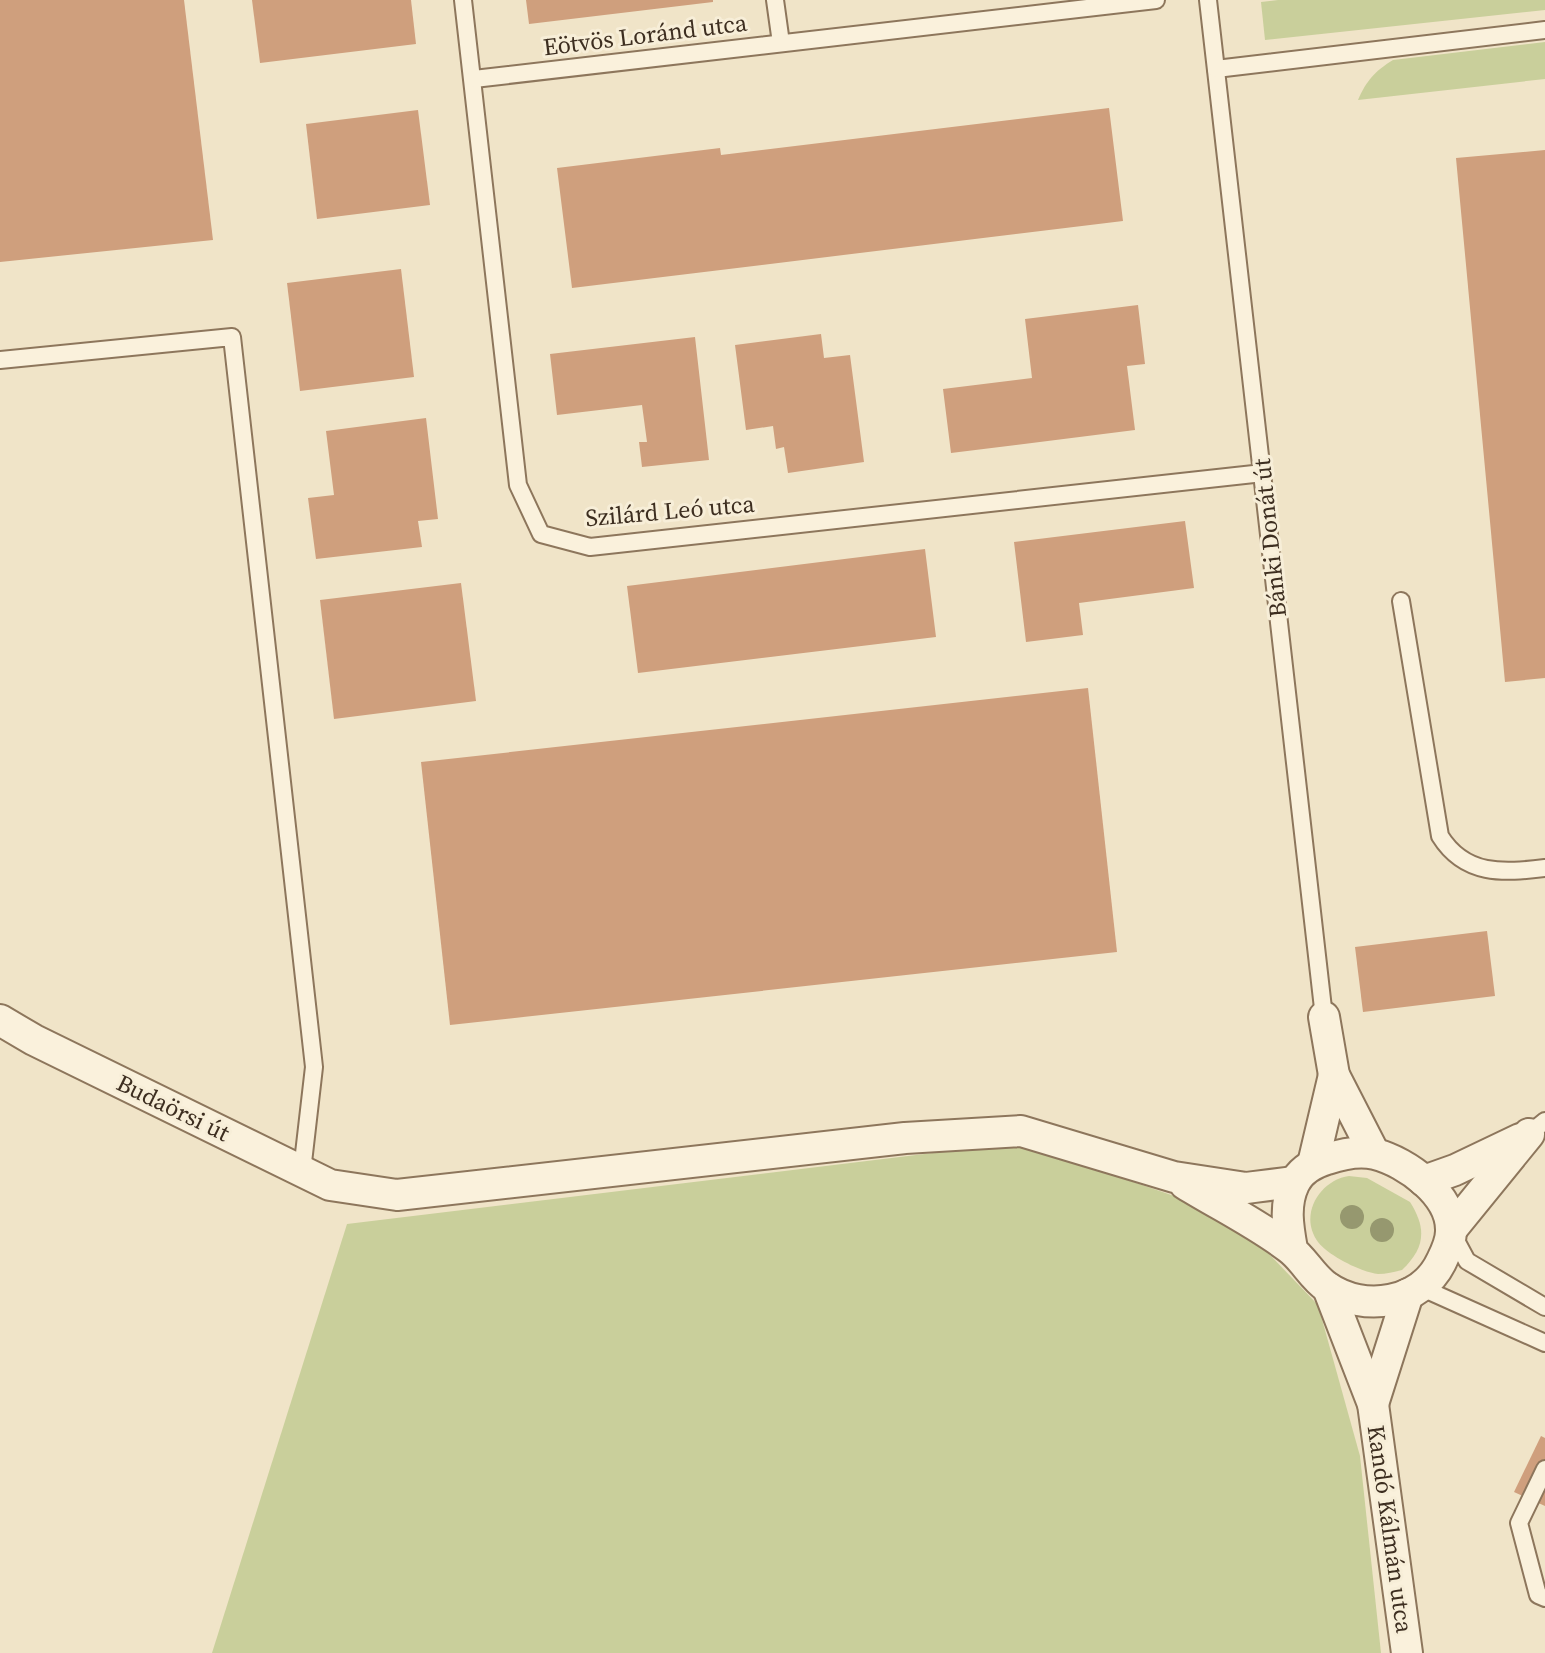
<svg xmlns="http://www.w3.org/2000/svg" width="1545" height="1653" font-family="'Source Serif 4',serif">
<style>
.green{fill:#c9cf9b}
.building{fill:#cf9f7d}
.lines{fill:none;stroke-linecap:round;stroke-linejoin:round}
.lane-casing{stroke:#8d765c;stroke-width:20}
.street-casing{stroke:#8d765c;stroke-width:34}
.lane{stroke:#faf1dc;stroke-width:16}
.street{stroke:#faf1dc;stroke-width:30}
.tree{fill:#96986f}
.labels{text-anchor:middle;stroke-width:6;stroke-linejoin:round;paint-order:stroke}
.street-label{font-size:24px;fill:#3d2e20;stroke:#f7eed8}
</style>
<rect width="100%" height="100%" fill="#f0e4c8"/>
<!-- green -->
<g class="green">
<polygon points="1278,0 1545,0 1545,10 1265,40 1261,2"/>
<path d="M1545,42V79L1358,100C1366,81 1375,71 1393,60Z"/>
<polygon points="1028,1146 1224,1213 1271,1256 1318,1305 1360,1456 1381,1653 212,1653 347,1224 949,1151"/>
<path d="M1349,1176L1367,1178L1410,1202C1427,1229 1425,1248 1402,1270C1394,1272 1386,1274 1378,1274C1361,1272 1329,1256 1318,1242C1298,1215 1320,1180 1349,1176Z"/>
</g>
<!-- building -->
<g class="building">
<polygon points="0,0 184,0 213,240 0,262"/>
<polygon points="252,0 411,0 416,44 260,63"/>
<polygon points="526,0 713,0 713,2 529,24"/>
<polygon points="1109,108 1123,221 572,288 557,168 720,148 721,155"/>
<polygon points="418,110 430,205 317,219 306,124"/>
<polygon points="1545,150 1545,678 1505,682 1456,158"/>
<polygon points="401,269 414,377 300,391 287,283"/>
<polygon points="1138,305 1145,364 1127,366 1135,430 951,453 943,389 1032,378 1025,319"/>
<polygon points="821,334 824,358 850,355 864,462 788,473 784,447 776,449 773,426 746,430 735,345"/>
<polygon points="695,337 709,460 642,467 639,442 647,442 642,405 557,415 550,354"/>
<polygon points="426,418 438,519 418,521 422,547 316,559 308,498 334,495 326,431"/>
<polygon points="1185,521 1194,588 1079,603 1083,635 1026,642 1014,542"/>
<polygon points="925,549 936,637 638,673 627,586"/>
<polygon points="461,583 476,701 334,719 320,600"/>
<polygon points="1088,688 1117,952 450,1025 421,762"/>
<polygon points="1487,931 1495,996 1363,1012 1355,947"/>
<polygon points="1541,1436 1545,1438 1545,1506 1514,1492"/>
</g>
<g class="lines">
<defs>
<g id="lane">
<polyline points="463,0 518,485 541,534 590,547 1263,473"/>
<polyline points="775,0 781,43"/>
<polyline points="1208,0 1324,1017"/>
<polyline points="1216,69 1545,30"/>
<polyline points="474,79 1156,0"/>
<polyline points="0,360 232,337 314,1067 302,1171"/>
<path d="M1401,601L1440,836C1465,876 1503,873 1545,868"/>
<polyline points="1529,1134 1545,1121"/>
<polyline points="1452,1233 1467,1261 1545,1307"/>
<polyline points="1420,1287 1545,1343"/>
<polyline points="1545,1469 1519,1523 1538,1595 1545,1598"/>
</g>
<g id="street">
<polyline points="1324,1017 1334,1075 1374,1153"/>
<polyline points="0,1020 34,1040 330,1185 397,1195 905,1138 1021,1131 1174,1177 1246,1188 1294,1182"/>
<polyline points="1313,1164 1334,1075"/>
<polyline points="1424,1181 1455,1170 1520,1139"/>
<path d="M1185,1184C1219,1205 1258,1224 1289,1248C1304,1259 1312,1277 1327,1287C1364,1313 1422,1304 1442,1260C1446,1252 1451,1241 1451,1231C1452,1195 1407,1162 1375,1154C1359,1150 1342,1154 1327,1159C1314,1163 1300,1171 1294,1184C1284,1205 1288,1227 1292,1249"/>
<polyline points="1451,1230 1529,1134"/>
<polyline points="1328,1288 1373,1404 1407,1653"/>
<polyline points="1373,1404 1408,1294"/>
</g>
</defs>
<!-- lane casing -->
<use href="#lane" class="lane-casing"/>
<!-- street casing -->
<use href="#street" class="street-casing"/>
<!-- lane -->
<use href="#lane" class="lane"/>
<!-- street -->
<use href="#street" class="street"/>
</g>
<!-- trees -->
<g class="tree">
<circle cx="1352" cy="1217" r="12"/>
<circle cx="1382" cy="1230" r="12"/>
</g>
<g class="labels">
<!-- street labels -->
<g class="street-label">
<text transform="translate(645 35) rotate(-7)" y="8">Eötvös Loránd utca</text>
<text transform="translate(670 511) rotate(-5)" y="8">Szilárd Leó utca</text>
<text transform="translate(1270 538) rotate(-96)" y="8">Bánki Donát út</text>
<text transform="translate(173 1108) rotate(26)" y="8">Budaörsi út</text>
<text transform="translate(1390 1529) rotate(82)" y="8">Kandó Kálmán utca</text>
</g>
</g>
</svg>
